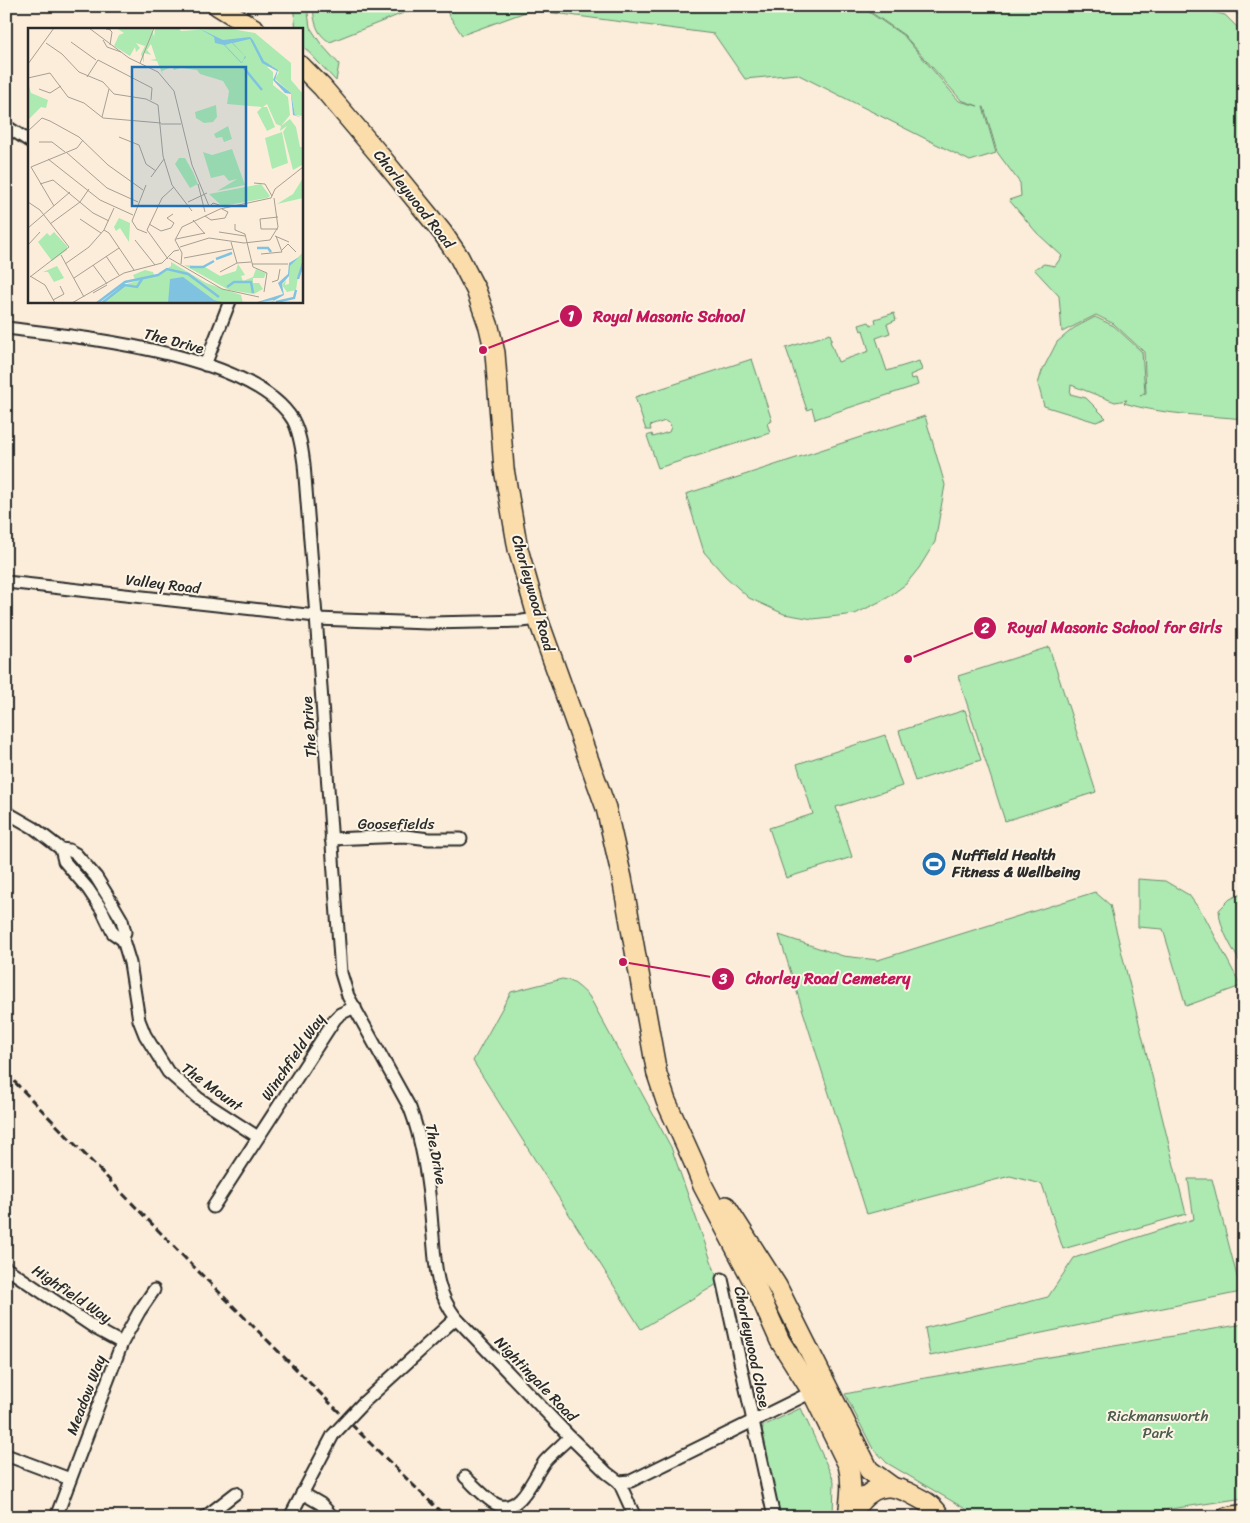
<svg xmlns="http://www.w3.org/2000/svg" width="1250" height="1523" font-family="Sriracha,sans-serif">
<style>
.green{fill:#aceab1;stroke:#6c8a6e}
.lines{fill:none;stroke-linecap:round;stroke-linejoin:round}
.stream{stroke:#5e8698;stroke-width:3}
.street-casing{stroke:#2b2b2b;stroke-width:15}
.primary-casing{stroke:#2b2b2b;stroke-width:22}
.street{stroke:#fcf5e5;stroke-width:11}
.primary{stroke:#fbddab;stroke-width:19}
.rail{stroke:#2b2b2b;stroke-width:3;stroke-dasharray:8 4;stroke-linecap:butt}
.street-bridge-casing{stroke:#2b2b2b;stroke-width:15;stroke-linecap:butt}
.street-bridge{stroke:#fcf5e5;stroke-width:11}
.labels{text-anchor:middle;stroke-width:4;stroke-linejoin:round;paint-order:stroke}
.street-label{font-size:15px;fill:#2b2b2b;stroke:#fcf5e5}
.poi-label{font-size:15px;font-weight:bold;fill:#2b2b2b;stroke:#fcf5e5;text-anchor:start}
.park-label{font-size:15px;fill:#4b5b4c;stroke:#fcf5e5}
.inset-river{fill:none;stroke:#80c3e1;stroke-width:2.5}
.inset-road{fill:none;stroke:#a89f93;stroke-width:1}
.view{fill:#1f6fb2;fill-opacity:0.15;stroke:#1f6fb2;stroke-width:2.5}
.inset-edge{fill:none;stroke:#2b2b2b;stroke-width:2.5}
.leader{fill:none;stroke:#c2185b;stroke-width:2}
.callout-dot{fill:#c2185b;stroke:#fcf5e5;stroke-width:2}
.mark-label{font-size:15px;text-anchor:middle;font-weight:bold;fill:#fff}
.callout-label{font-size:16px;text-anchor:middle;font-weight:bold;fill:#c2185b;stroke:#fcf5e5;stroke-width:4;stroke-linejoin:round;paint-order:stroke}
</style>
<rect width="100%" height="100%" fill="#fbedd9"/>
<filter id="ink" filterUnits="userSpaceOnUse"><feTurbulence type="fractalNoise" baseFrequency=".02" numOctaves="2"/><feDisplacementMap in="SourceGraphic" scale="10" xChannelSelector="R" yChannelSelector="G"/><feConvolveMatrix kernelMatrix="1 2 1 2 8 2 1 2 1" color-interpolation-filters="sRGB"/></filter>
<g filter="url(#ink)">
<!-- green -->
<g class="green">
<polygon points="293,6 307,6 310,27 321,44 339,64 336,81 301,44 301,29 296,29"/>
<path d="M313,6H421L330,42C316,34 314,21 313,6Z"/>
<path d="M443,6H860L904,36L959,101L978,106L961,100L904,35L862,6H1205L1209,11L1225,15L1244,34V419C1204,415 1163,415 1124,403L1127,400L1115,402L1071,385L1070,394L1086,398L1106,418L1096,422L1044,406L1038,384L1042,371L1057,342L1074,328L1095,317L1114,326L1142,352L1145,392L1140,396L1146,393L1144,352L1114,324L1096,315L1062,332L1059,296L1034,269L1044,264L1055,266L1062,256L1037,233L1009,200L1021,196L1020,183L997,152L984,107H983L996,153L970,161L797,74L745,79L714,34L531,10L462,35Z"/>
<polygon points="894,313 896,320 887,324 890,333 876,338 887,371 919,361 922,370 910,375 911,379 916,378 918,385 815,419 812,408 807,410 786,348 830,334 832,340 830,341 838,362 869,351 863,330 861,331 859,325 869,322 871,325 876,323 875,319"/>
<polygon points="752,359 772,421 767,423 770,433 658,468 647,436 652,434 653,437 669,432 671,427 670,424 665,421 650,426 651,430 646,430 635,397"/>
<polygon points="925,416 945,485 935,542 919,568 906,584 887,598 855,614 813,619 784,614 749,598 725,576 704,552 686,494"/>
<polygon points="1049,647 1096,792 1005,821 958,676"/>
<polygon points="965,710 981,760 915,781 899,731"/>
<polygon points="885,735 902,786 836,807 852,857 786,878 769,828 813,814 797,764"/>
<polygon points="1138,879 1165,881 1189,895 1205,917 1241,986 1186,1006 1163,929 1138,927"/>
<polygon points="1095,892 1110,905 1186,1214 1063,1249 1042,1184 1010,1176 867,1214 779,935 843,956 878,960"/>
<path d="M1239,895H1244V969C1234,950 1220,932 1219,910L1230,899Z"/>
<path d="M562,979C574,980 581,989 589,996L671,1147L719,1283L641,1329L473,1061L511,992Z"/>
<polygon points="1188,1179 1212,1179 1241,1292 930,1356 925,1328 1048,1297 1074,1258 1194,1219"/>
<polygon points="1244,1324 1244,1498 1117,1517 979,1517 887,1463 872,1447 845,1394 925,1378"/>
<polygon points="801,1408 834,1481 833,1517 780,1517 761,1445 763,1426"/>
</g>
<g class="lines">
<!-- stream -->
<polyline class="stream" points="1231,6 1244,20"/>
<defs>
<g id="street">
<polyline points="6,126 29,141"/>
<path d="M6,328C79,337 252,353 293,420C300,433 302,450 304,464L316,616L341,973L348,996L410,1108C424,1145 429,1186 432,1226C436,1261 433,1288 456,1318L570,1437L607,1473L619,1482L631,1481L816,1390"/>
<polyline points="205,365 230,301"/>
<polyline points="6,582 316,616"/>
<polyline points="316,619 428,623 522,621 538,619"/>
<polyline points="6,812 34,828 61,849 69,850 76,854 96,877 109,898 122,920 125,932 123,940 130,963 139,1020 145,1035 168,1072 198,1098 258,1137"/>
<polyline points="331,839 405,836 429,839 461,839"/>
<polyline points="61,849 64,861 88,889 102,910 113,933 123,940"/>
<polyline points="213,1207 335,1019 340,1014 355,1007"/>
<polyline points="6,1268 98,1330 122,1343"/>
<polyline points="722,1279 774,1517"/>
<polyline points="363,1403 456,1318"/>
<polyline points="6,1455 70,1479"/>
<path d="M465,1477C474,1485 488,1501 498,1505C521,1514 534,1475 545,1461C553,1452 562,1445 570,1437"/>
<polyline points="619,1482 635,1517"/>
<polyline points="302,1493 321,1504 333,1517"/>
<polyline points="56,1517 122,1343 139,1312 154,1290"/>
<polyline points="205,1517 236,1493"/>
<polyline points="290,1517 333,1435"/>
</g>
<g id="primary">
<polyline points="218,6 255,29"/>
<path d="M301,66L322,87L377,152L442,232L459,257L476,290L489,327L495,353L504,469L518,549L538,619L606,808L622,878L657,1074L666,1101L694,1163L703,1186L756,1287L780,1341L812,1392L848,1465C853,1483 850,1498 848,1517"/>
<polyline points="726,1206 777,1286 869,1470 891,1486"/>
<path d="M849,1517C852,1511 857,1506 861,1501C879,1481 896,1485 917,1497C927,1502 935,1507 940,1517"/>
<polyline points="1227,1517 1244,1514"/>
</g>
</defs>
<!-- street casing -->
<use href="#street" class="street-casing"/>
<!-- primary casing -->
<use href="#primary" class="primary-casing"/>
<!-- street -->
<use href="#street" class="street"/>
<!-- primary -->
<use href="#primary" class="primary"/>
<!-- rail -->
<polyline class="rail" points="6,1073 183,1256 370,1443 446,1517"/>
<defs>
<polyline id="street-bridge" points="333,1435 363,1403"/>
</defs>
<!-- street-bridge casing -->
<use href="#street-bridge" class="street-bridge-casing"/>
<!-- street-bridge -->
<use href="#street-bridge" class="street-bridge"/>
</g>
</g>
<!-- icons -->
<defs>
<symbol id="stadium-disc" viewBox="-11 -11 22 22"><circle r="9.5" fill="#1f6fb2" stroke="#fcf5e5"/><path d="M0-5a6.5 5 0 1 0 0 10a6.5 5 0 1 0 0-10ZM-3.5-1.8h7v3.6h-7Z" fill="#fff"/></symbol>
</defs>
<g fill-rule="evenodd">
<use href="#stadium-disc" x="920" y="850" width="28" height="28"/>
</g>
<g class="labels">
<!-- street labels -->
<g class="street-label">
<text transform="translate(414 199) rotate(52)" y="5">Chorleywood Road</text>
<text transform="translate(174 341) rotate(15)" y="5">The Drive</text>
<text transform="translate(163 584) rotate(7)" y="5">Valley Road</text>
<text transform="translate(533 593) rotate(74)" y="5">Chorleywood Road</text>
<text transform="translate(309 727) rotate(-94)" y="5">The Drive</text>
<text x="396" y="829">Goosefields</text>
<text transform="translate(293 1057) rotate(-56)" y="5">Winchfield Way</text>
<text transform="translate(212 1087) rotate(36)" y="5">The Mount</text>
<text transform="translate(436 1154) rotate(80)" y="5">The Drive</text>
<text transform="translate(72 1294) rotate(34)" y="5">Highfield Way</text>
<text transform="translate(752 1347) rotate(78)" y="5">Chorleywood Close</text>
<text transform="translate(536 1379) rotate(46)" y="5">Nightingale Road</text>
<text transform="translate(86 1395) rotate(-69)" y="5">Meadow Way</text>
</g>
<!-- poi labels -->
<g class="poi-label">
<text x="952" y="860">Nuffield Health<tspan x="952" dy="17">Fitness &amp; Wellbeing</tspan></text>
</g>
<!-- park labels -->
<g class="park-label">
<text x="1158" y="1421">Rickmansworth<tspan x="1158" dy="17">Park</tspan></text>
</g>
</g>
<!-- overview -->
<g transform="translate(28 28)">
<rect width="275" height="275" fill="#fbedd9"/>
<path d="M88,0H124L126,9L127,0H151L153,3L198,0L227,5L263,35V52L275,66V88L267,87L263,65L247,51L251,44L244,38L239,39L245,44V57L260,69L262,87L253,98L262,91L268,99L272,119H275L274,137L265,142L255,104L259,98L252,103L253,98L248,96L239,76L235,79H239L247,99L239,103L229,84L234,79L199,76L201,63L195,53L172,46L169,42L153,40L146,42L144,39L134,43L135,47L129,33L122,32L128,31L123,16L119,22L123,27L116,25V35L113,26L117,18L108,15L112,20L108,24L107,19L102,28L86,18L91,7L96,5ZM1,58L3,65L20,72L18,80L13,79L0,92ZM188,77L189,89L185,94L176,95L168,90L167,84ZM200,98L204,111L196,114L194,109L188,110L186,106ZM254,104L260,135L244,141L237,110ZM204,121L217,157L189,163L209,151L201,153L196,147L183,150L175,124L184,127ZM151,130H157L165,144L170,156L162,160L147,136ZM275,150V170L249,176L265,166ZM233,156L242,168L239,170L194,178L181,166ZM91,190L102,195L101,214L92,200L88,203L86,199ZM26,204L39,218V222L24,233L10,214L19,205L22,208ZM275,224V242L270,249L268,262L259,264L254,257L258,252L257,257L261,256V239ZM143,234L178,255L213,267L215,275H74L99,256L108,253L105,247L117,242L125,244L126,247L120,248L130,247L143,238ZM210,236L217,247L213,248L215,253L225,249L228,241L238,245L236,250H225V255H231L235,261L226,266L201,262L156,237L177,239L192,248L208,243ZM29,238L36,250L26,254L20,244H15Z" fill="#aceab1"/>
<path d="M170,0L195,12L222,9L225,12L236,33L250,42L247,52L263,65L267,87L275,90L265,87L263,66L257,65L245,52L249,43L234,35L222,11L205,15L218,29L213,35L196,17L187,15L186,9ZM204,15L217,28L214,35L197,17ZM271,229L262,238L261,248L254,256L256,267L242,275L246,272L226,275L255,266L250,255L260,246L261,235ZM155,249L186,272L198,275H140L142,251Z" fill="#80c3e1" fill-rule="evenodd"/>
<path class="inset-river" d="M216,40L234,62M229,220H240L243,224M188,231L204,225M162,239H175L186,233M270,251L275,235M199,259L206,254H223L225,265M248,274L266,270L268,262M69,275L97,254L130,247L139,241L160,246L191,269M74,275L97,257L109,259L114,251"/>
<path class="inset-road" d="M61,0L101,30L130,44L146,63L164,137L181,178M75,12L79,19L93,24M43,14L68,32M18,15L34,26L51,44L75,54L86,66L118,71L130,77L135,128L144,157L164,183M82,17L84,4L80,0L78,1L83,2M112,35L126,0M0,36L26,0M59,49L70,32L124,60L123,72M0,50L22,45L40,69L56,75L75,90L133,95M11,61L22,65L33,58M74,89L81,61M133,96H153M0,103L14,90L22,93L51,109L80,137L115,162M91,109L111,117L118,136L128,143M11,114H24L37,124M38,124L79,160L110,174M20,131L72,172L105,187M123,149L136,131M226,155L237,156L244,168M12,156L25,152L65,185L81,193M170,156L177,184M118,157L104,193L109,201L119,205M0,174L12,182L41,219L2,249M160,174L179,165M26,178L3,139L49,120L55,112M181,179L185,175L197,179M177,188L183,192L197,190L200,184L194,181M52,191L73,205M165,192L177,206M22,196L52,174L61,161M121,196L133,203L143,200L146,195L139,190L145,186M207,196V202L217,206L225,239L239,245M0,200L42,164M250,201H233L232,191L250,189M76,202L81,205L106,242M191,204L217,208M247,208L261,214M148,211L177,205M107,212L127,237M203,214L209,235L223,234M0,217L12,204M152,219L181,210L216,215L242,212L250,199L246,170M254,222L260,216L268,224M233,226L254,224L248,208M33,227L56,269M78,228L91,247M141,230L194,261L231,269M156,230L204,221M140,231L119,202L134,170L146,159M37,236L61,219L76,202L86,180M153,236L154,225L147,212L154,199L192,181L243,170L247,161L275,139M224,236H260M65,237L79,256M192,244L209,235M2,248L17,257L27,275M46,250L91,220M244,254L250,252L252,241M236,264L239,245M65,265L79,257M25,272L36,266L32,258M44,275L96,245L134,235L146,223L151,222"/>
<path class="view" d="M104,39H218V178H104Z"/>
<rect width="275" height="275" class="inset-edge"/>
</g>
<!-- callouts -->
<path class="leader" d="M483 350L571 316M908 659L985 628M623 962L723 979"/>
<g class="callout-dot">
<circle cx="483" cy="350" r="5"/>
<circle cx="908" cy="659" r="5"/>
<circle cx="623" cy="962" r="5"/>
<circle cx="571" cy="316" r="12"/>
<circle cx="985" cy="628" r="12"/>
<circle cx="723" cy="979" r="12"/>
</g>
<g class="mark-label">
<text x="571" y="321">1</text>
<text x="985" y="633">2</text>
<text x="723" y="984">3</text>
</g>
<g class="callout-label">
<text x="669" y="322">Royal Masonic School</text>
<text x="1115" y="633">Royal Masonic School for Girls</text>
<text x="828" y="984">Chorley Road Cemetery</text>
</g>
<!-- margin -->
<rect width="1250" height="1523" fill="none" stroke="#fcf5e5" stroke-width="25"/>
<rect x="12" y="12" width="1225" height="1498" fill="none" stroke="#2b2b2b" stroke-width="2" filter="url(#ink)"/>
</svg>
